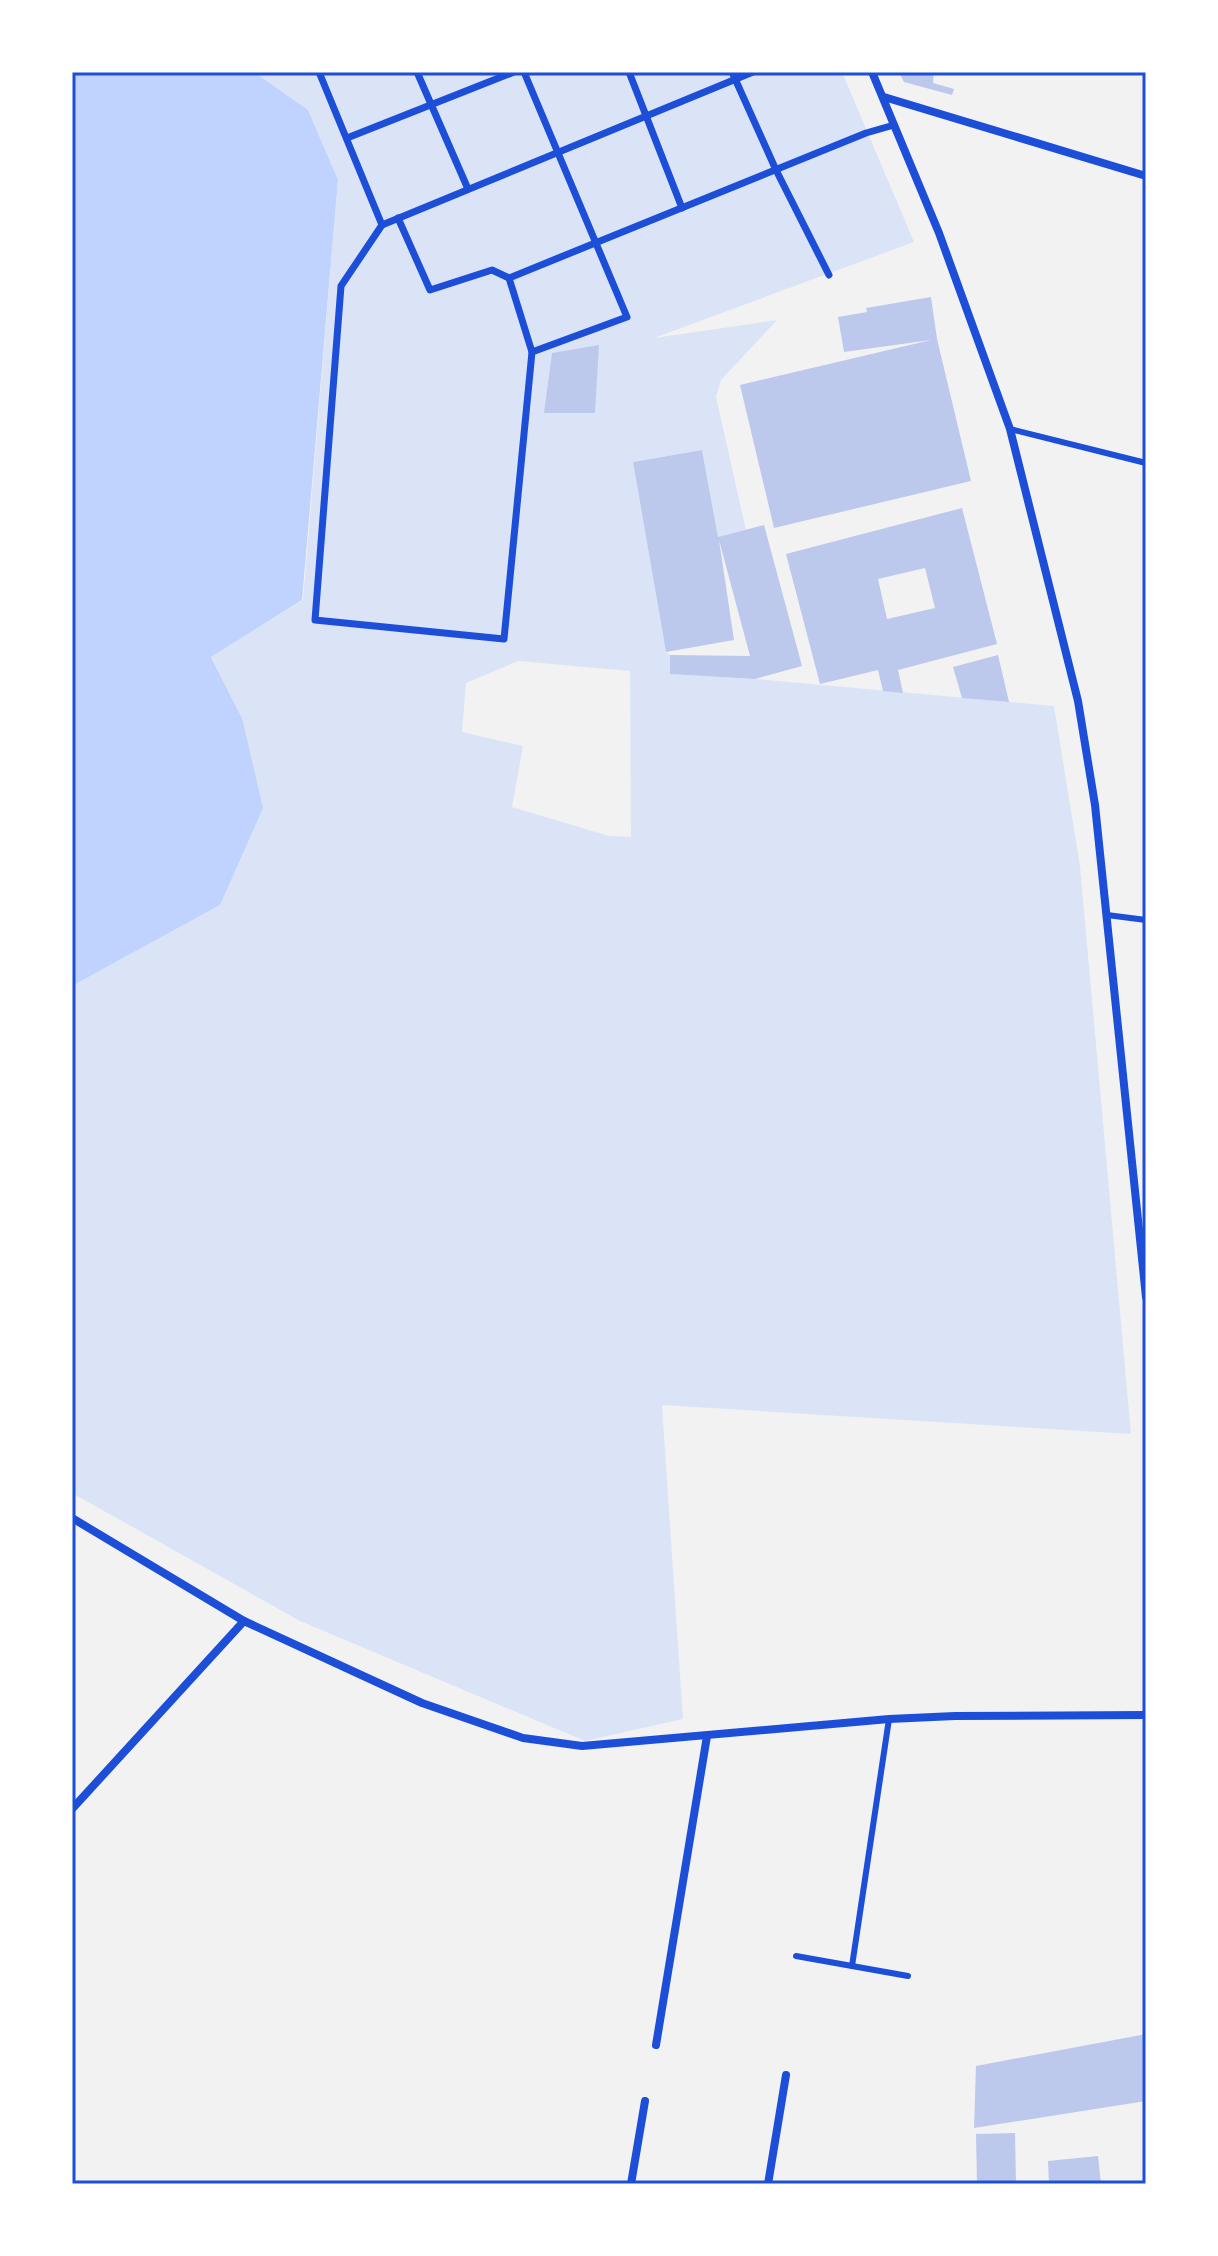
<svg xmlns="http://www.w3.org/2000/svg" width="1218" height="2256" font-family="Mulish,sans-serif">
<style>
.green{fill:#dbe4f7;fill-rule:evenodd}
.water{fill:#bfd3fe}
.building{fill:#bdc9ec;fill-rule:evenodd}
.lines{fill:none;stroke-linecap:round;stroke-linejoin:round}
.service{stroke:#1d4ed8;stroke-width:6}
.pedestrian{stroke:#1d4ed8;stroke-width:7}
.minor{stroke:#1d4ed8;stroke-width:8}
.neatline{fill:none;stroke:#1d4ed8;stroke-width:3}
</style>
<rect width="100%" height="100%" fill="#f2f2f2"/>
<!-- green -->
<path class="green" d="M254,72H842L914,242L654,338L777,320L721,380L716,397L746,530L718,537L702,450L633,462L666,652L670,655V674L756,679L1054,706L1080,866L1131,1434L662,1405L683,1719L585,1741L300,1621L72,1493V986L220,905L242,718L211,656L303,600L338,180L308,110ZM518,661L630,671L631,837L609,836L512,807L523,746L462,732L466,683Z"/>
<!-- water -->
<polygon class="water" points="72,72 254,72 308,110 338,180 302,600 211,657 242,718 263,808 220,905 72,986"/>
<!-- building -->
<g class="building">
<polygon points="899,72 934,72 933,83 954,89 952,95 904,82"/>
<polygon points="931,297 937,339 971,481 774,528 740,385 931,340 844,352 838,317 867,312 866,308"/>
<polygon points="599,345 595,413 544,413 552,353"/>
<polygon points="702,450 718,537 764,525 802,666 755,679 670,674 670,655 750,656 719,540 734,640 666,652 633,462"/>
<path d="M962,508L997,644L898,670L903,693L883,691L878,670L820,684L786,554ZM925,568L935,608L887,619L878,579Z"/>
<polygon points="998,655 1009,702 962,698 953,667"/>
<polygon points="1146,2034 1146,2101 974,2128 976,2066"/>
<polygon points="1015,2133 1016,2184 977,2183 976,2134"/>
<polygon points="1098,2156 1101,2184 1049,2184 1048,2161"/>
</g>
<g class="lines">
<!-- service -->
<g class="service">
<polyline points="1010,429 1146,463"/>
<polyline points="1107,915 1146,920"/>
<polyline points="796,1956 908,1976"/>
<polyline points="852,1966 889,1719"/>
</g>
<!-- pedestrian -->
<g class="pedestrian">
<polyline points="319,72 382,225 341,286 315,620 504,639 532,352 509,278 866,133 894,125"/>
<polyline points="417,72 468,189"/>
<polyline points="524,72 627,317 532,352"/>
<polyline points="629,72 682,208"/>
<polyline points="732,72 776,170 829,275"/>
<polyline points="347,138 514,72"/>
<polyline points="398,218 430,290 492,270 509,278"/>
<polyline points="382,225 753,72"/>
</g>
<!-- minor -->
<g class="minor">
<polyline points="872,72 939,233 1010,429 1078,701 1095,805 1146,1297"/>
<polyline points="884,97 1146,176"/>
<polyline points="72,1518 244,1621 422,1703 523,1738 582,1746 889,1719 955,1716 1146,1715"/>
<polyline points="72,1809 244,1621"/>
<polyline points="656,2045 707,1736"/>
<polyline points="631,2184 645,2101"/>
<polyline points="768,2184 786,2075"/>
</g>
</g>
<!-- border -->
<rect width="1218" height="2256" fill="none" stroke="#ffffff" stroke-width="148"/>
<rect x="74" y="74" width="1070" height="2108" class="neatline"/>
</svg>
